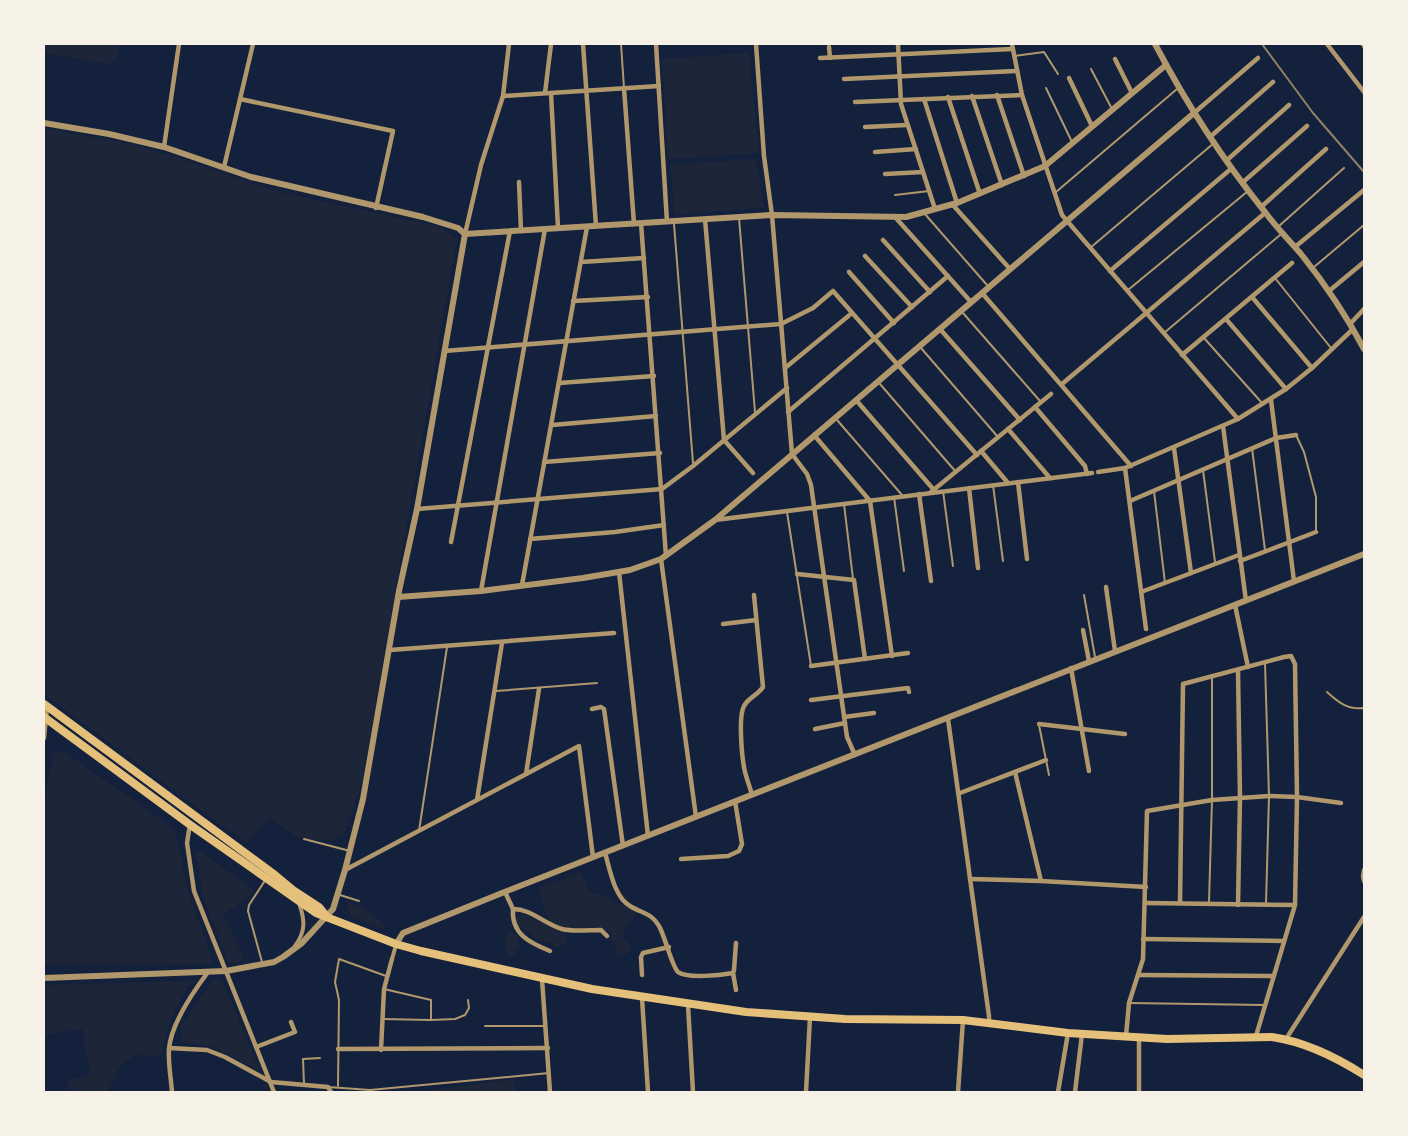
<svg xmlns="http://www.w3.org/2000/svg" width="1408" height="1136" font-family="'Space Grotesk',sans-serif">
<style>
.green{fill:#1d2539}
.lines{fill:none;stroke-linecap:round;stroke-linejoin:round}
.service{stroke:#b1986c;stroke-width:2}
.pedestrian{stroke:#b1986c;stroke-width:4}
.minor{stroke:#b1986c;stroke-width:4.5}
.tertiary{stroke:#b1986c;stroke-width:6}
.trunk{stroke:#e5c07b;stroke-width:8}
.rail{stroke:#918062;stroke-width:2}
</style>
<rect width="100%" height="100%" fill="#14213d"/>
<!-- green -->
<g class="green">
<polygon points="44,44 119,44 118,56 109,64 44,53"/>
<polygon points="749,53 759,153 668,159 662,59"/>
<polygon points="44,128 131,144 176,157 271,190 440,227 457,239 361,786 344,834 329,841 298,837 269,819 247,842 218,823 44,694"/>
<polygon points="756,159 764,208 675,214 670,165"/>
<polygon points="64,752 175,829 188,892 214,964 44,965 44,806 53,753"/>
<polygon points="200,851 255,891 235,907 223,914 244,958 243,961 229,963 203,897 196,854"/>
<path d="M581,872L590,893L608,896L616,904H623L637,913L624,930L623,939L630,945V950L625,955L620,957L616,953L615,942L612,941L610,931L565,932L568,939L564,945L556,947C549,940 546,942 538,940C535,939 533,937 531,936L530,932C522,929 518,928 515,920L519,914L528,916L551,927L538,889Z"/>
<path d="M349,902C366,908 374,914 385,928H380L351,917L347,907Z"/>
<polygon points="509,932 515,934 520,944 515,952 515,956 508,957 504,938"/>
<polygon points="215,978 220,978 225,988 260,1071 213,1047 182,1042 180,1027"/>
<polygon points="191,981 173,1014 160,1056 134,1055 119,1068 107,1092 71,1092 66,1081 90,1075 82,1029 44,1035 44,985"/>
<polygon points="514,1079 516,1092 433,1092 432,1090"/>
</g>
<g class="lines">
<!-- service -->
<g class="service">
<polyline points="621,44 624,88"/>
<polyline points="1361,44 1364,48"/>
<polyline points="1014,56 1044,52 1058,74"/>
<polyline points="1091,69 1112,109"/>
<polyline points="1046,88 1072,142"/>
<polyline points="1056,192 1177,89"/>
<polyline points="895,195 929,191"/>
<polyline points="924,213 987,285"/>
<polyline points="739,218 755,412"/>
<polyline points="674,224 693,463"/>
<polyline points="1279,226 1344,168"/>
<polyline points="1090,248 1214,143"/>
<polyline points="1314,267 1364,225"/>
<polyline points="1275,278 1331,348"/>
<polyline points="1128,290 1248,191"/>
<polyline points="963,313 1040,401"/>
<polyline points="1164,333 1280,235"/>
<polyline points="1204,338 1262,403"/>
<polyline points="921,348 998,437"/>
<polyline points="880,384 956,472"/>
<polyline points="837,420 902,495"/>
<polyline points="1296,435 1304,452 1316,497 1316,531"/>
<polyline points="1252,448 1265,550"/>
<polyline points="1203,470 1215,562"/>
<polyline points="993,485 1003,561"/>
<polyline points="943,491 953,566"/>
<polyline points="1154,491 1165,583"/>
<polyline points="894,497 904,571"/>
<polyline points="844,504 853,579"/>
<polyline points="787,512 811,666"/>
<polyline points="1084,595 1095,657"/>
<polyline points="1265,663 1269,796 1266,903"/>
<polyline points="496,691 597,683"/>
<path d="M1327,692C1339,703 1348,710 1364,708"/>
<polyline points="1039,725 1049,775"/>
<polyline points="419,831 447,647"/>
<polyline points="304,839 350,851"/>
<polyline points="340,895 359,901"/>
<polyline points="1209,902 1212,800 1212,677"/>
<polyline points="262,962 248,911 249,905 266,879"/>
<polyline points="1129,1003 1264,1005"/>
<polyline points="382,1019 431,1020 431,1000 384,989"/>
<polyline points="431,1020 455,1019 465,1015 469,1008 468,1000"/>
<polyline points="485,1026 546,1026"/>
<polyline points="304,1084 303,1059 320,1058"/>
<polyline points="338,1086 339,1000 335,982 339,959 386,976"/>
<polyline points="328,1087 370,1090 549,1073"/>
</g>
<!-- pedestrian -->
<g class="pedestrian">
<path d="M295,946C306,931 305,920 299,903"/>
<polyline points="392,959 396,945"/>
</g>
<!-- minor -->
<g class="minor">
<polyline points="583,44 596,226"/>
<polyline points="656,44 667,222"/>
<polyline points="756,44 764,156 772,215 792,454 807,474 811,485 847,737 855,755"/>
<polyline points="898,44 901,104 935,209"/>
<polyline points="1012,44 1022,95 1062,215 1238,419"/>
<polyline points="1327,44 1364,92"/>
<polyline points="829,47 830,58"/>
<polyline points="820,58 1012,49"/>
<polyline points="1115,59 1132,93"/>
<polyline points="1069,78 1092,126"/>
<polyline points="844,79 1016,71"/>
<polyline points="624,88 634,224"/>
<polyline points="545,93 551,44"/>
<polyline points="551,93 558,228"/>
<polyline points="997,95 1024,176"/>
<polyline points="503,96 659,86"/>
<polyline points="972,96 1002,185"/>
<polyline points="948,97 980,194"/>
<polyline points="240,99 393,131 376,208"/>
<polyline points="924,99 957,203"/>
<polyline points="855,102 1022,95"/>
<polyline points="1194,113 1258,58"/>
<polyline points="865,127 907,125"/>
<polyline points="1210,137 1273,82"/>
<polyline points="164,147 179,44"/>
<polyline points="875,152 916,149"/>
<polyline points="1226,161 1289,105"/>
<polyline points="224,167 253,44"/>
<polyline points="885,174 923,172"/>
<polyline points="519,182 521,231"/>
<polyline points="1242,183 1307,126"/>
<polyline points="952,204 1010,269"/>
<polyline points="1261,207 1326,149"/>
<polyline points="895,217 971,302"/>
<polyline points="705,219 724,440 753,473"/>
<polyline points="641,223 666,556"/>
<polyline points="465,234 481,165 503,96 509,44"/>
<polyline points="883,240 930,292"/>
<polyline points="1295,247 1364,190"/>
<polyline points="865,256 912,307"/>
<polyline points="581,262 644,258"/>
<polyline points="1110,271 1232,168"/>
<polyline points="849,272 894,323"/>
<polyline points="1329,291 1364,262"/>
<polyline points="982,293 1131,466"/>
<polyline points="1252,297 1312,368"/>
<polyline points="573,301 648,297"/>
<polyline points="1226,319 1286,389"/>
<polyline points="1350,324 1364,309"/>
<polyline points="940,329 1020,420"/>
<polyline points="444,351 781,324 813,308 833,291 977,455"/>
<polyline points="1182,355 1292,263"/>
<polyline points="785,368 852,313"/>
<polyline points="559,383 654,376"/>
<polyline points="1062,384 1265,213"/>
<polyline points="856,400 934,490"/>
<polyline points="1271,400 1294,581"/>
<polyline points="1035,407 1085,466 1087,474"/>
<polyline points="788,412 948,276"/>
<polyline points="552,425 656,416"/>
<polyline points="1223,426 1246,601"/>
<polyline points="1008,429 1050,478"/>
<polyline points="814,435 870,501 892,656"/>
<polyline points="1174,448 1191,573"/>
<polyline points="981,451 1008,483"/>
<polyline points="544,462 660,453"/>
<polyline points="1125,468 1146,629"/>
<polyline points="1098,472 1125,468 1238,419 1286,389 1312,368 1353,329"/>
<polyline points="1018,482 1027,559"/>
<polyline points="969,488 978,568"/>
<polyline points="931,492 1051,394"/>
<polyline points="919,494 931,581"/>
<polyline points="1130,501 1276,438 1296,435"/>
<polyline points="417,509 662,489 693,466 787,388"/>
<polyline points="715,520 1092,473"/>
<polyline points="530,539 615,532 664,525"/>
<polyline points="451,542 510,231"/>
<polyline points="661,559 696,817"/>
<polyline points="1240,561 1316,532"/>
<polyline points="619,572 648,836"/>
<polyline points="797,574 854,580 865,659"/>
<polyline points="522,585 587,227"/>
<polyline points="1106,587 1115,651"/>
<polyline points="481,591 545,229"/>
<polyline points="1141,592 1239,555"/>
<polyline points="1235,605 1248,667"/>
<polyline points="723,624 756,620"/>
<polyline points="1083,630 1089,661"/>
<polyline points="390,650 614,633"/>
<polyline points="811,666 908,653"/>
<polyline points="1071,668 1089,771"/>
<polyline points="811,700 908,688 909,692"/>
<polyline points="592,709 601,707 604,709 623,846"/>
<polyline points="844,717 874,713"/>
<polyline points="948,719 989,1016 989,1023"/>
<polyline points="1039,724 1125,734"/>
<polyline points="815,729 845,723"/>
<polyline points="44,738 47,707"/>
<polyline points="1015,772 1041,881"/>
<polyline points="526,774 539,689"/>
<polyline points="960,793 1046,760"/>
<path d="M752,795C750,787 747,780 745,772C742,759 738,717 744,706C748,698 758,695 763,687L754,595"/>
<polyline points="477,800 502,643"/>
<polyline points="190,824 187,843 194,891 274,1092"/>
<path d="M605,853C610,869 614,897 630,906C641,913 652,913 659,926C665,936 672,967 678,972C687,979 721,975 733,973L734,970L736,943"/>
<polyline points="681,859 728,856 739,851 742,844 735,801"/>
<polyline points="345,870 579,746 593,857"/>
<polyline points="1364,870 1363,876 1364,881"/>
<polyline points="970,879 1041,881 1146,887"/>
<path d="M505,892L513,909C532,909 544,924 562,929C574,932 588,930 601,930L607,936"/>
<polyline points="1146,903 1295,905"/>
<polyline points="1180,903 1183,684 1284,657 1291,656 1295,664 1297,797 1295,905 1256,1036"/>
<polyline points="1238,905 1240,797 1238,670"/>
<path d="M513,909C511,934 530,943 550,951"/>
<polyline points="1143,939 1284,941"/>
<polyline points="733,973 736,990"/>
<polyline points="642,975 641,957 643,953 669,947"/>
<polyline points="1139,975 1274,976"/>
<polyline points="542,979 550,1092"/>
<polyline points="642,998 648,1092"/>
<polyline points="688,1005 693,1092"/>
<polyline points="1126,1036 1129,1003 1143,959 1147,811 1212,800 1269,796 1297,797 1341,803"/>
<polyline points="1286,1039 1364,917"/>
<polyline points="256,1047 295,1032 291,1022"/>
<polyline points="169,1048 207,1050 225,1057 271,1082 328,1087 331,1092"/>
<polyline points="338,1049 548,1048"/>
<polyline points="381,1050 384,989 392,959"/>
<path d="M172,1092C171,1078 168,1063 169,1049C171,1024 193,992 208,972"/>
<polyline points="806,1092 810,1017"/>
<polyline points="958,1092 963,1020"/>
<polyline points="1058,1092 1068,1033"/>
<polyline points="1075,1092 1082,1034"/>
<polyline points="1139,1092 1139,1037"/>
</g>
<!-- tertiary -->
<g class="tertiary">
<path d="M1155,44C1186,103 1223,160 1265,212C1276,227 1289,240 1301,254C1325,284 1346,315 1364,349"/>
<polyline points="44,123 109,134 164,147 251,177 423,217 458,228 465,234"/>
<polyline points="465,234 772,215 906,217 957,203 1045,166 1166,65"/>
<polyline points="398,597 481,591 583,578 630,570 661,559 715,520 1194,113"/>
<polyline points="396,944 403,933 502,893 1364,554"/>
<polyline points="44,978 226,971 274,962 283,957 302,943 333,909 345,870 363,799 399,591 417,509 465,234"/>
</g>
<!-- trunk -->
<g class="trunk">
<polyline points="44,704 275,875 293,890 319,907 327,917"/>
<path d="M44,717L189,824L316,913L396,944L421,951L592,989L746,1012L845,1019L963,1020L1068,1033L1167,1039L1272,1037C1306,1042 1336,1057 1364,1075"/>
</g>
<!-- rail -->
<polyline class="rail" points="1262,44 1313,113 1364,172"/>
</g>
<!-- border -->
<rect width="1408" height="1136" fill="none" stroke="#f6f1e7" stroke-width="90"/>
</svg>
